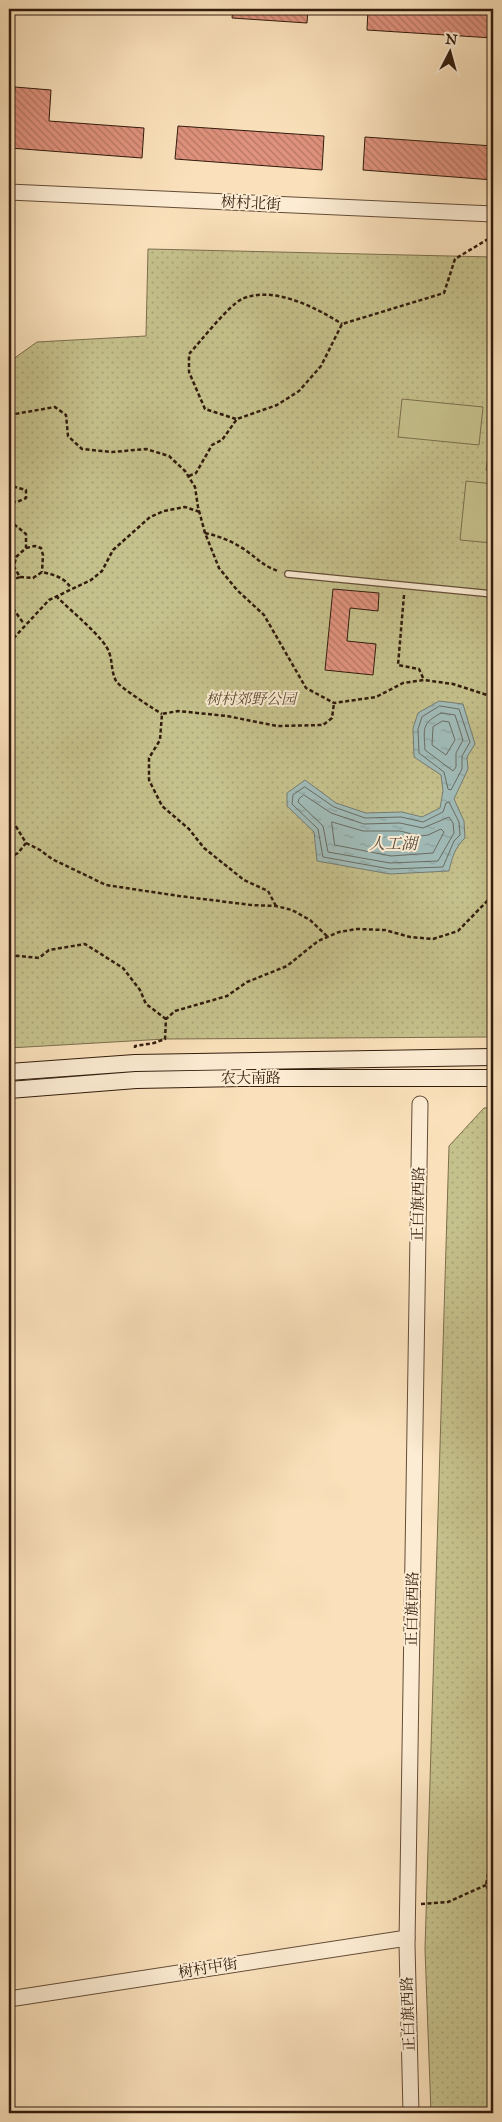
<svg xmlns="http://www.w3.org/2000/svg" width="502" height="2122" font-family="'IM FELL Great Primer','Noto Serif SC',serif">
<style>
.grass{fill:url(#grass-dots);stroke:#7c6e4c}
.pitch{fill:#c5c18c;stroke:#7c6e4c}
.water{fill:url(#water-ripples);stroke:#757c74}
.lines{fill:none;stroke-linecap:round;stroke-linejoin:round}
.shore{stroke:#6a6c63;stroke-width:1}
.building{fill:url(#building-back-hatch);stroke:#321c0d}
.service-casing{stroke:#644d38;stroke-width:8}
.tertiary-casing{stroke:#644d38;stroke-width:17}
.secondary-casing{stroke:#321c0d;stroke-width:18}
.path{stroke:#321c0d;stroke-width:2.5;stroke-dasharray:4 2.5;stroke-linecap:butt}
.service{stroke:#fcecd3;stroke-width:5.5}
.tertiary{stroke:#fcecd3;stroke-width:15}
.secondary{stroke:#fcecd3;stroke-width:16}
.labels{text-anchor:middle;stroke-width:4;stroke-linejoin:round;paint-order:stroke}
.street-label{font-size:15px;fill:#321c0d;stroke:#fcecd3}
.park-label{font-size:15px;font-style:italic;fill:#5e4e33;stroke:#fcecd3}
.water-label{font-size:16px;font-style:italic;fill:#534c41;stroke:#fcecd3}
</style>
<defs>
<pattern id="grass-dots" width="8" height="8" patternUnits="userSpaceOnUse" patternTransform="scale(1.25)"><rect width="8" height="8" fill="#c5c18c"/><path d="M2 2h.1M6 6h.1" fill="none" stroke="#aaa578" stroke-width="1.8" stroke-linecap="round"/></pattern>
<pattern id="water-ripples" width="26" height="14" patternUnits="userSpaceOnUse" patternTransform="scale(1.25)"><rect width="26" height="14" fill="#a1bcb9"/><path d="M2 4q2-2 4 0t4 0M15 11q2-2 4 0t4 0" fill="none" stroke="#8ba19e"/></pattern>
<pattern id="building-back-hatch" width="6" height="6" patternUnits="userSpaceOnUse" patternTransform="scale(1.25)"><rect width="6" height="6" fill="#df927d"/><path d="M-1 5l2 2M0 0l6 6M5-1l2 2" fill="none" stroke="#b57665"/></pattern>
</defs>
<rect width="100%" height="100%" fill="#fae1bb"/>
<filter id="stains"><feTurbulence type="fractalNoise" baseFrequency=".004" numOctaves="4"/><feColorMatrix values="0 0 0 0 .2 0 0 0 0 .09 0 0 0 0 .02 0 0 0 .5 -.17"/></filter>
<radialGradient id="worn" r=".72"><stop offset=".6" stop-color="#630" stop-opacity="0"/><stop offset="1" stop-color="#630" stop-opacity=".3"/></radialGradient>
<!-- grass -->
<g class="grass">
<polygon points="148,249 493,257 493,1037 165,1039 9,1048 9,362 37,342 146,336"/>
<polygon points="484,1108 493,1108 493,2113 431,2113 425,1949 449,1146"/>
</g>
<!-- pitch -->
<g class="pitch">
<polygon points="402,399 483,407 479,445 398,437"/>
<polygon points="493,421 493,471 486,470"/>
<polygon points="466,481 493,484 493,543 460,540"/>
</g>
<!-- water -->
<path class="water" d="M439,701L463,704L475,744L467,757L468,769L454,799L464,821L465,838C455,847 452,858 449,871L390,874L317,861L314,832L287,806V793L305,780L336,803L366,813L402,812L422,817L440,808L443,791L441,775L414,757L413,728L418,713Z"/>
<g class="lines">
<!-- shore -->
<g class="shore">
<polygon points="440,706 459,709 470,742 462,756 462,769 451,790 448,789 444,772 419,753 418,729 422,717"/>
<path d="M441,713L455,715L463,740L456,753V767L453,771L425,750C424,728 421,724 441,713Z"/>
<polygon points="443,721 449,722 455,740 446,755 432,745 433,727"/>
<polygon points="305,787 334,807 365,818 401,817 423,822 443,812 446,803 449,802 459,822 460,835 454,841 443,867 390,869 323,857 318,829 292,804 293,795"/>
<polygon points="304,795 331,813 364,824 400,823 423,828 449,817 453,823 454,833 438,861 390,863 328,852 323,826 298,802 299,799"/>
<polygon points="332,822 363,831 400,831 420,836 428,835 441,829 444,832 433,853 391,856 335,845"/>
</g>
</g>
<!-- building -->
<g class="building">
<polygon points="233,9 308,9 307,23 232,18"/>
<polygon points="368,9 493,9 493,38 367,30"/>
<polygon points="15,87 51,90 49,121 144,128 142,158 10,148"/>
<polygon points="178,126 324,136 322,170 175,159"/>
<polygon points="365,137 493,146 493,180 363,170"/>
<polygon points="333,589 379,593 378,611 350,608 347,641 376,644 373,675 325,670"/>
</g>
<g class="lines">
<defs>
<polyline id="service" points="288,574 493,594"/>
<g id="tertiary">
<polyline points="9,192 493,214"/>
<polyline points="9,1999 407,1938"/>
<polyline points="411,2113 407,1944 420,1104"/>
</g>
<g id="secondary">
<polyline points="9,1072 135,1063 493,1057"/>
<polyline points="9,1090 136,1080 242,1078 493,1078"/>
</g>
</defs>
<!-- service casing -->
<use href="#service" class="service-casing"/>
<!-- tertiary casing -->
<use href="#tertiary" class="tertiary-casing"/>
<!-- secondary casing -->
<use href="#secondary" class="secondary-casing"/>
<!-- path -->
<g class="path">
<polyline points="9,415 55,407 66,415 68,436 82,449 112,452 146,449 169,456 185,471 195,487 198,507 205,533 219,568 237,590 264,615 306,688 334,703 376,697 403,683 424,680 453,684 487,695 493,701"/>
<path d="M236,419L205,409L189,372V354C200,342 229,305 242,299C273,285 317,308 342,324"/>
<polyline points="189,476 196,473 212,445 222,440 237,419 277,405 299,391 321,366 342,324 444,293 455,259 493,236"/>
<polyline points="9,481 15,487 26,490 26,498 17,502 9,502"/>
<polyline points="9,520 26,534 26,548 16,557 14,567 20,577 9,581"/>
<path d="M205,533C220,536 236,543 248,552C260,561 264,566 278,571"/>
<polyline points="26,548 35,546 41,548 43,555 42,572"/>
<path d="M20,577L33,578L42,572C54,575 64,577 71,588"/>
<polyline points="404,595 398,665 419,669 424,680"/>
<path d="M56,596C71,611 89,625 103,642C115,657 109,667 116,681C119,687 154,709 162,714"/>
<polyline points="9,603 24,624"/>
<polyline points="9,643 49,600 91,580 102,571 113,550 150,517 164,511 185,507 200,512"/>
<polyline points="9,815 26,843 18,853 9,858"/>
<polyline points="26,843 40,850 52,859 106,885 179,896 251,905 276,906 292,910 310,920 328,937"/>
<polyline points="276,906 268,891 244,880 204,848 189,829 162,806 149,780 149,758 160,740 162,714 178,711 227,716 277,726 323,725 332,718 334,703"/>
<polyline points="9,955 39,958 49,950 85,944 123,968 140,990 146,1004 166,1019"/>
<polyline points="135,1048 135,1046 154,1043 165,1039 166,1019 175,1011 227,996 247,982 287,966 318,941 339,932 357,929 385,930 410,937 433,939 458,931 493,895"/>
<polyline points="493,1848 486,1885 493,1900"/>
<polyline points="421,1904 448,1902 486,1885"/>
</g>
<!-- service -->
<use href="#service" class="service"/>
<!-- tertiary -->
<use href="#tertiary" class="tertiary"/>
<!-- secondary -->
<use href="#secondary" class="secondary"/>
</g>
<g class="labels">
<!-- street labels -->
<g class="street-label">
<text transform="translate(251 203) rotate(3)" y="5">树村北街</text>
<text x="251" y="1083">农大南路</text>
<text transform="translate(418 1204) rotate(-89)" y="5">正白旗西路</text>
<text transform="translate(412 1609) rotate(-89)" y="5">正白旗西路</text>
<text transform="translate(208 1968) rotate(-9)" y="5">树村中街</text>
<text transform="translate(408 2014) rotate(-92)" y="5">正白旗西路</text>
</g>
<!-- park labels -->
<g class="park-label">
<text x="251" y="704">树村郊野公园</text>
</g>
<!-- water labels -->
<g class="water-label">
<text x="393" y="849">人工湖</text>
</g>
</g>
<!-- margin -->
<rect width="502" height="2122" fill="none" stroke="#fae1bb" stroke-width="30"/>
<rect x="10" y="10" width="482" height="2102" fill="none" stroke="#321c0d" stroke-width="2.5"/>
<rect x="15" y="15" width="472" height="2092" fill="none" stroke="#321c0d"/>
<!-- north arrow -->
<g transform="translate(450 52) rotate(6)" stroke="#fcecd3" stroke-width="4" paint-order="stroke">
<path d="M0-4L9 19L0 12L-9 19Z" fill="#321c0d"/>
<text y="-8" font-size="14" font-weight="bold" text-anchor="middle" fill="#321c0d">N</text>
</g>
<rect width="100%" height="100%" filter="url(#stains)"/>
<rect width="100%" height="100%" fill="url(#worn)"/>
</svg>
